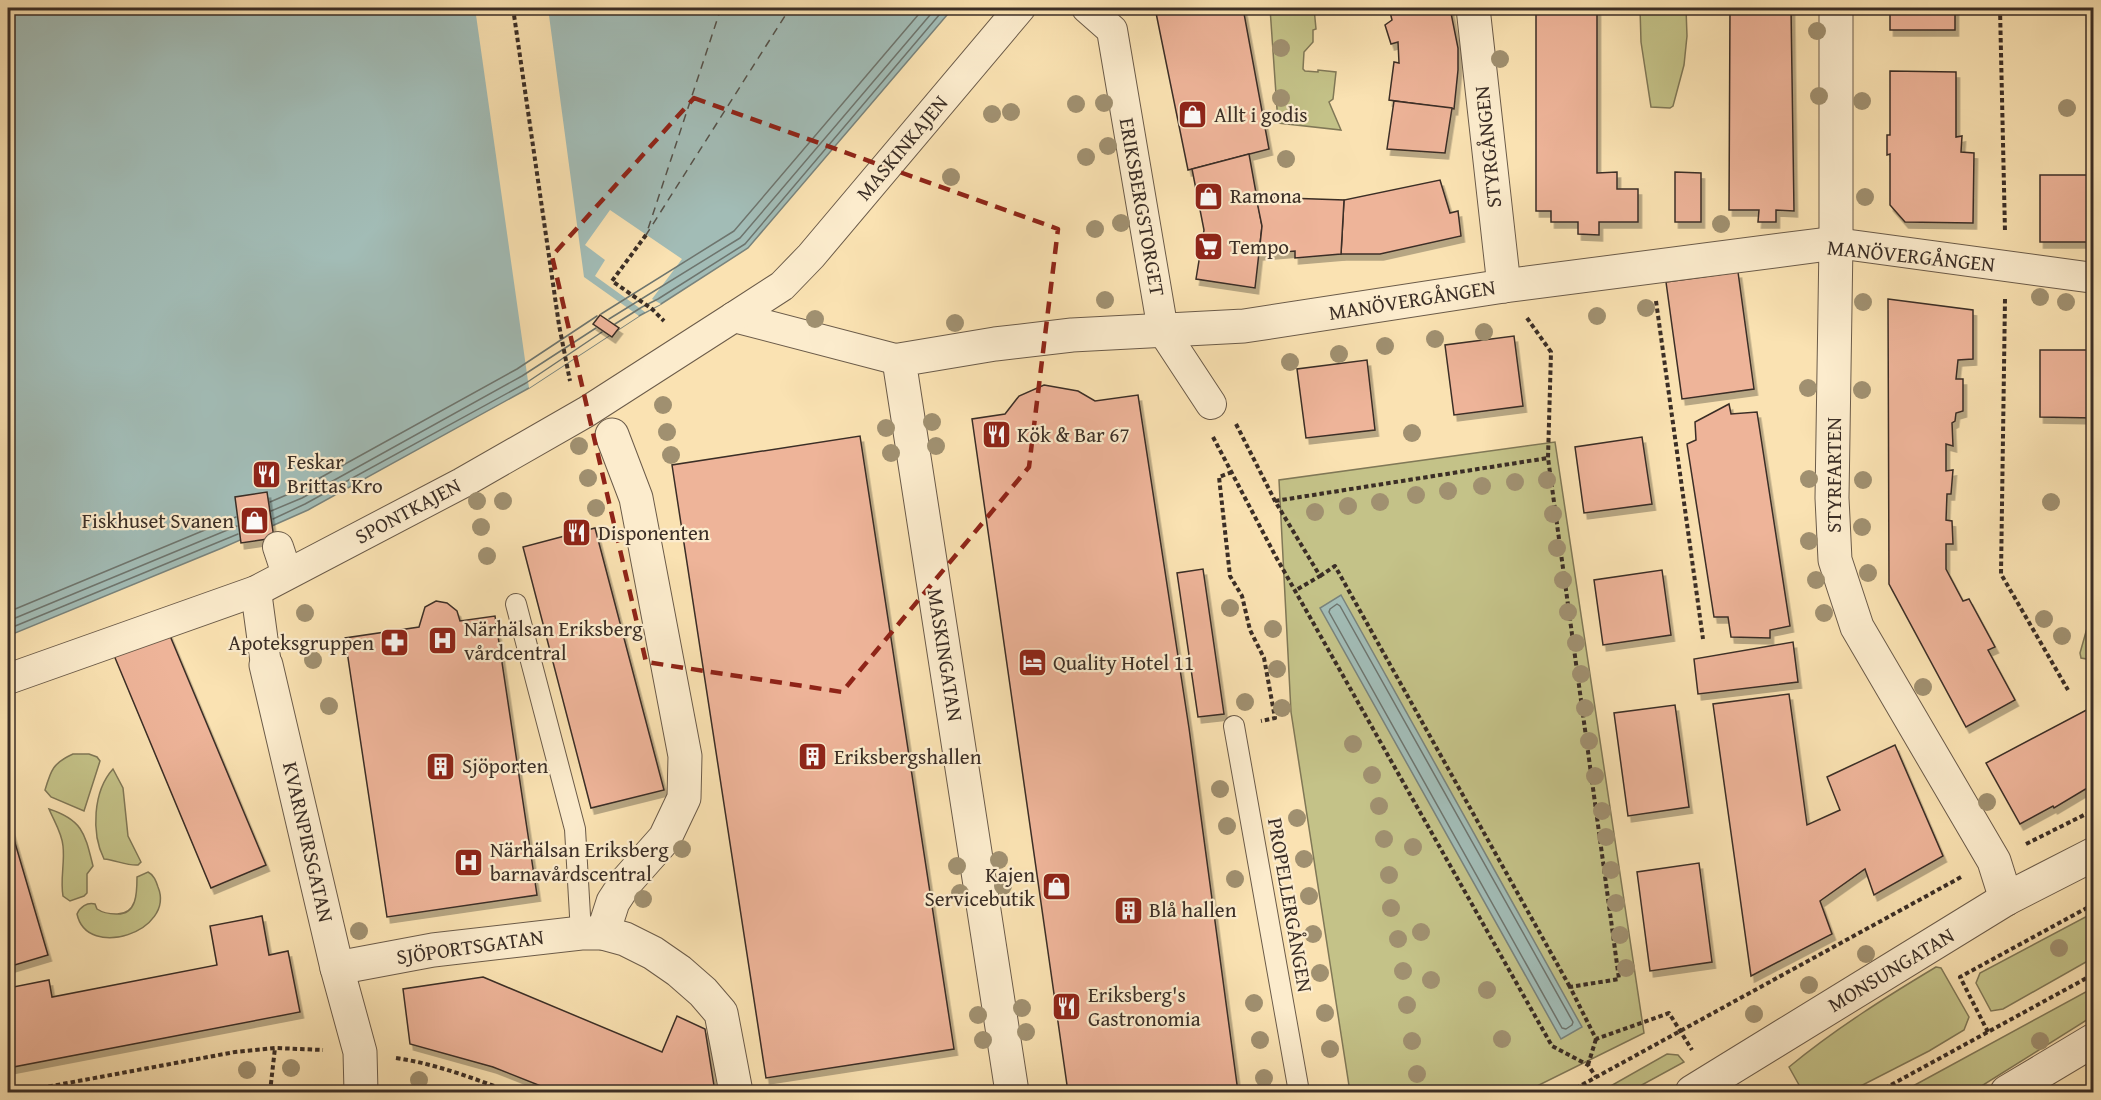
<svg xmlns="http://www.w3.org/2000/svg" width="2101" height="1100" font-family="'Gentium Book Plus',serif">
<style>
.green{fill:#c4c288;stroke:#807857;stroke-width:1.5}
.water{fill:#a2bcb6;stroke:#79837c;stroke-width:1.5}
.pier{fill:#fae2b2}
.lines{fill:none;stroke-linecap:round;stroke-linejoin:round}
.shore{stroke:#6e756e;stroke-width:1.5}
.ferry{stroke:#55524a;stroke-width:1.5;stroke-dasharray:8 6;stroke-linecap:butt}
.building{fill:#eeb499;stroke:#3b2e26;stroke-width:1.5;filter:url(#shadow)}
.service-casing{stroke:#6b5b49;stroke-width:22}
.pedestrian-casing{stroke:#6b5b49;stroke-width:32}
.minor-casing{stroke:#6b5b49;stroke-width:35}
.path{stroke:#3b2e26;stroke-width:4;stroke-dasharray:4.5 3;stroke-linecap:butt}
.service{stroke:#fceccd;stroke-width:20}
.pedestrian{stroke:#fceccd;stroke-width:30}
.minor{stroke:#fceccd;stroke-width:33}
.tree{fill:#a09070}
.marked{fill:none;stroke:#8f2418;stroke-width:4.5;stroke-dasharray:12 8;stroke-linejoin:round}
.labels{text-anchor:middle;stroke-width:4.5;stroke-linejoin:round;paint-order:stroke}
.poi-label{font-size:21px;fill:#3b2e26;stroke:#fceccd;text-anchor:start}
.street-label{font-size:21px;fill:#3b2e26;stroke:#fceccd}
</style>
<defs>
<filter id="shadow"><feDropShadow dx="3.5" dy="6" stdDeviation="0" flood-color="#0004"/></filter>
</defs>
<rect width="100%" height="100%" fill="#fae2b2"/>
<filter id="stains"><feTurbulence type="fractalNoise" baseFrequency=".00333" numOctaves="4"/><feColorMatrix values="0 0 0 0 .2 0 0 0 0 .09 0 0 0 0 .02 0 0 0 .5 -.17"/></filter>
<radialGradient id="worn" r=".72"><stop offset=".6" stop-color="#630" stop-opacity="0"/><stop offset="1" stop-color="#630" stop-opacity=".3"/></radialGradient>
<!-- green -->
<g class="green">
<polygon points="1270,8 1297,8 1298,9 1314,8 1316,29 1313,30 1313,42 1304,52 1303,69 1305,71 1318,72 1318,70 1336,72 1333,99 1329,102 1341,130 1278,123"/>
<polygon points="1640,8 1686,8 1687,36 1684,65 1673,106 1670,108 1651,107 1641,42"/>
<polygon points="1555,442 1644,1033 1525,1092 1350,1092 1291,712 1279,480"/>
<polygon points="2093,607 2093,660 2081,658 2080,653"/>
<path d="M73,754H89L97,757L100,761L84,811L51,797L45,790C51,770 53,763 73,754Z"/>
<path d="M113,769L123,788L128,836L141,862L138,865C127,866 116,860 104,859C91,833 93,791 113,769Z"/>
<path d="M49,809C83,820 85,834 93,866L87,874V893L84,896L70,901L63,896C60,879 65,863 63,846C62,833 54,821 49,809Z"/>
<path d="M148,872C154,875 156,881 158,887C176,931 87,961 77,914C80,907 87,902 95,904L97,909C103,913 109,914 116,914C137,915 137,893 137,877Z"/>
<polygon points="2093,913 2093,958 2003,1009 1991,1011 1976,983 1980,973"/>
<path d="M1936,967L1941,968L1969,1017L1964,1030L1929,1051L1849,1092H1803L1789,1067C1835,1029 1886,997 1936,967Z"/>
<polygon points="2093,988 2093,1016 1972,1092 1902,1092"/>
<polygon points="1667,1054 1678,1055 1684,1062 1629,1092 1600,1092"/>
</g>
<!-- water -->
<g class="water">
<polygon points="8,8 953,8 748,248 661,304 639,316 529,388 308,510 222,548 8,636"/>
<polygon points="1341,595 1582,1027 1561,1039 1320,608"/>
</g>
<!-- pier -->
<g class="pier">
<polygon points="475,8 548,8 584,277 639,316 529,388"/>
<polygon points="610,210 682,259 652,299 661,304 645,312 595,276 605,260 585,245"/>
</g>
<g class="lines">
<!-- shore -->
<g class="shore">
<polyline points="601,314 734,231 924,8"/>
<polyline points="609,319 740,238 936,8"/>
<polyline points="615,324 642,307 658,299 745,244 945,8"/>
<polyline points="270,502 298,490 517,369 597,316"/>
<polyline points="271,511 302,498 522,376 596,328"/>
<polyline points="273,519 305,504 526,383 602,332"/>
<polygon points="1337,604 1340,606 1573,1022 1572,1025 1566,1029 1562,1028 1329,612 1330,609"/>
<polyline points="8,612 236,517"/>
<polyline points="8,621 237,526"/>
<polyline points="8,629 238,534"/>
</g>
<!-- ferry -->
<polyline class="ferry" points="721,8 646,235 790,8"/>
</g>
<!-- building -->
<g class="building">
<polygon points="1155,8 1243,8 1269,149 1188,170"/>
<polygon points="1389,8 1450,8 1458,48 1458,70 1454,109 1389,100 1394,62 1399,63 1398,42 1391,44 1385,25 1392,20"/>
<polygon points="1536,8 1597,8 1597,173 1617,172 1617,189 1638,189 1638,222 1599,222 1599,235 1578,234 1578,222 1551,222 1551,211 1536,211"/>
<polygon points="1730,8 1791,8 1794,211 1776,210 1776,222 1758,222 1759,210 1729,210"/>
<rect x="1890" y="8" width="65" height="22"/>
<polygon points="1890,71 1956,72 1956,137 1962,136 1961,152 1974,153 1973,223 1905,222 1890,205 1890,154 1887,155 1887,135 1890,135"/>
<polygon points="1394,101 1452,108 1445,153 1387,149"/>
<polygon points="1249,154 1262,226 1255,288 1196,279 1204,230 1192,169"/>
<polygon points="1675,172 1701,173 1701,222 1675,222"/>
<rect x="2040" y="175" width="54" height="67"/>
<polygon points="1440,180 1450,213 1458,211 1461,236 1380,254 1341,254 1344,200"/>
<polygon points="1256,197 1344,200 1341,254 1295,258 1295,251 1259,254 1262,226"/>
<polygon points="1738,272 1754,389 1682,399 1666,282"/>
<polygon points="1888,299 1973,310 1973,359 1958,360 1956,379 1963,379 1963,411 1956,413 1955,421 1952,423 1953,446 1946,444 1946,471 1953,470 1951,494 1947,494 1946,520 1952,521 1953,544 1946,544 1946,569 1963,601 1969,599 1995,647 1988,650 2015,700 1966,727 1889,584"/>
<polygon points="600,315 619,328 612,337 593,324"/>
<polygon points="1514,336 1523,406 1454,415 1445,345"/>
<polygon points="2040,350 2094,350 2094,418 2040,417"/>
<polygon points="1367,360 1375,430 1306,438 1297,369"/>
<polygon points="1044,385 1078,391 1095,401 1138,395 1189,728 1238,1092 1068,1092 972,419 1005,414 1019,396"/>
<polygon points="1729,404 1731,414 1757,412 1790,626 1770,630 1770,638 1731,637 1728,617 1714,617 1687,444 1696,440 1695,422"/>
<polygon points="860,436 954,1049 766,1078 672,465"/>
<polygon points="1642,437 1652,504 1584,513 1575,447"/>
<polygon points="267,492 274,538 241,543 235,497"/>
<polygon points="595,528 664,790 591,808 523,547"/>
<polygon points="1203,569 1224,714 1198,717 1177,573"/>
<polygon points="1662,570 1671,635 1603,645 1594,580"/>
<polygon points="436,601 447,603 457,611 460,621 495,616 537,895 387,917 345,638 419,627 425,607"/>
<polygon points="168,631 266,865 211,888 113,653"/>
<polygon points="1793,642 1798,682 1698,694 1694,659"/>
<polygon points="1789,694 1807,825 1840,810 1827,777 1895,745 1943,856 1874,895 1865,869 1820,901 1832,934 1751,976 1713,704"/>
<polygon points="1675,705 1689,807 1628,816 1614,713"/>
<polygon points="2094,706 2094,784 2054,808 2053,806 2020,824 1986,763"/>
<polygon points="8,819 48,955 8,967"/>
<polygon points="1699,863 1712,962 1650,971 1637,872"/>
<polygon points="262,916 269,955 288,951 300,1012 8,1068 8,988 49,980 52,997 217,965 210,926"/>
<polygon points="483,977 662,1052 677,1016 705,1029 715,1092 556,1092 493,1067 410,1044 403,989"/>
</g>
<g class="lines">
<defs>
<g id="service">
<polyline points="516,604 575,829 581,933"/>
<polyline points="1234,726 1299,1092"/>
</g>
<g id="pedestrian">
<polyline points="1087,8 1112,30 1163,331 1211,404"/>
<polyline points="1836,243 2094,278"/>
<polyline points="734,317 899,360"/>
<polyline points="278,547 287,574"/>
<polyline points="256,591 266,665"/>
<polyline points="8,679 256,591 462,483 586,412 734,317 782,286 811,256 1020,8"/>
</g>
<g id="minor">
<polyline points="1473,8 1504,286"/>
<polyline points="1836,8 1836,243 1832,498 1835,560 1857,627 1994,861 2006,899"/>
<polyline points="266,665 337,968 360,1052 361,1092"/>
<polyline points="603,933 613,902 626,882 665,838 684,798 685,756 636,498 612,435"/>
<polyline points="337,968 433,950 581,933 603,933 625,939 653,953 679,971 703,992 721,1013 736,1092"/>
<polyline points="1012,1092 899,360 995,344 1072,335 1244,326 1504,286 1836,243"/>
<polyline points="1692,1092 2006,899 2094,854"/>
<polyline points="2007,1092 2094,1040"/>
</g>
</defs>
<!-- service casing -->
<use href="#service" class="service-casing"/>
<!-- pedestrian casing -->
<use href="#pedestrian" class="pedestrian-casing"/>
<!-- minor casing -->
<use href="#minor" class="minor-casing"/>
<!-- path -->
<g class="path">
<polyline points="513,8 559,325 570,381"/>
<polyline points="2000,8 2005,232"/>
<polyline points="646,235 612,281 652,309 664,321"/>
<polyline points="2005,299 2001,574 2068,690"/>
<polyline points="1656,301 1703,639"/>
<polyline points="1527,318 1551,352 1548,458 1619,979 1570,987 1596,1039 1669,1013 1692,1050"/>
<polyline points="1236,424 1275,501 1320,576 1296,590"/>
<polyline points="1213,437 1276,557 1552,1046 1588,1065 1596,1077"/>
<polyline points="1232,472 1219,477 1230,576 1242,596 1250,630 1264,658 1275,718 1261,721"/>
<polyline points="1275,501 1548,458"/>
<polyline points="1320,576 1335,566 1570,987"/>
<polyline points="2026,844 2094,810"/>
<polyline points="1988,1032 1960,977 2094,904"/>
<path d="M396,1058C436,1064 473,1078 510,1092"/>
<polyline points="1588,1065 1596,1039"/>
<polyline points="19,1092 235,1052 275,1048 323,1050"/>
<polyline points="270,1092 275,1048"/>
<polyline points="1569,1092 1963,876"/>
<polyline points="1878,1092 2094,974"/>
</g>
<!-- service -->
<use href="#service" class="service"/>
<!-- pedestrian -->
<use href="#pedestrian" class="pedestrian"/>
<!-- minor -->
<use href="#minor" class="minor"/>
</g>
<!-- trees -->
<g class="tree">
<circle cx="1817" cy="31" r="9"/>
<circle cx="1281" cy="48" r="9"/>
<circle cx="1500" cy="59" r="9"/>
<circle cx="1819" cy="96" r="9"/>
<circle cx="1281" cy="98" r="9"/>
<circle cx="1862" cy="101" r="9"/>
<circle cx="1104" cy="103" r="9"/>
<circle cx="1076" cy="104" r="9"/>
<circle cx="2067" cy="108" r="9"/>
<circle cx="1011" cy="112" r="9"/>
<circle cx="992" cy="114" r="9"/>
<circle cx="1108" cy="146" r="9"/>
<circle cx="1086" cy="157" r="9"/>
<circle cx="1286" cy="159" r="9"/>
<circle cx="951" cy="177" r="9"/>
<circle cx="1865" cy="197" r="9"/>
<circle cx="1121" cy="223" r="9"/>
<circle cx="1721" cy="224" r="9"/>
<circle cx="1095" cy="229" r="9"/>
<circle cx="2040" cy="297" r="9"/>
<circle cx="1105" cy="300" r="9"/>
<circle cx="1863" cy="302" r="9"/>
<circle cx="2066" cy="302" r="9"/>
<circle cx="1646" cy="308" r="9"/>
<circle cx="1597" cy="316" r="9"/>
<circle cx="815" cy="319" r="9"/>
<circle cx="955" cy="323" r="9"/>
<circle cx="1484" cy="332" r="9"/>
<circle cx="1435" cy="339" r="9"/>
<circle cx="1385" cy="346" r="9"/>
<circle cx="1339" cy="354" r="9"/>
<circle cx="1290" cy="362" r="9"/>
<circle cx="1808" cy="388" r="9"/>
<circle cx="1862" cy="390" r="9"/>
<circle cx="663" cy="405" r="9"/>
<circle cx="932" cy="422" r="9"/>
<circle cx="886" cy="428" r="9"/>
<circle cx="667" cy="432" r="9"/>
<circle cx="1412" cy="433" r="9"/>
<circle cx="579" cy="446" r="9"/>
<circle cx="936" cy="446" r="9"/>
<circle cx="891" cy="453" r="9"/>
<circle cx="671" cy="455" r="9"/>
<circle cx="588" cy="478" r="9"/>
<circle cx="1809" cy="479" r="9"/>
<circle cx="1547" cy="480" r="9"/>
<circle cx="1863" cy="480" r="9"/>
<circle cx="1515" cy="482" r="9"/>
<circle cx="1482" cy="486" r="9"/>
<circle cx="1448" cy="491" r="9"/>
<circle cx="1416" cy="495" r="9"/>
<circle cx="477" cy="501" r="9"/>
<circle cx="503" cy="501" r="9"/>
<circle cx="1380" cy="502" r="9"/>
<circle cx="2051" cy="502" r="9"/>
<circle cx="1348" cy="506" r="9"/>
<circle cx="596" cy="508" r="9"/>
<circle cx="1315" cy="512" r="9"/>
<circle cx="1553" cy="514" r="9"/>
<circle cx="481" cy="527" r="9"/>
<circle cx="1862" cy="527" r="9"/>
<circle cx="1809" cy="541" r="9"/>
<circle cx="1557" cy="548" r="9"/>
<circle cx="487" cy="556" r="9"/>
<circle cx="1868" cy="573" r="9"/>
<circle cx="1563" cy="580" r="9"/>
<circle cx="1816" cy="580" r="9"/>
<circle cx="1230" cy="608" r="9"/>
<circle cx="1568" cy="612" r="9"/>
<circle cx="305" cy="613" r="9"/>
<circle cx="1824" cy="613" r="9"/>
<circle cx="2044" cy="619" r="9"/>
<circle cx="1273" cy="629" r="9"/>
<circle cx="2062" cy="636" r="9"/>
<circle cx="1576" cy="643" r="9"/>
<circle cx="313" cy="660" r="9"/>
<circle cx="1277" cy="669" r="9"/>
<circle cx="1581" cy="674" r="9"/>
<circle cx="1923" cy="687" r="9"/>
<circle cx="1245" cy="702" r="9"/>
<circle cx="329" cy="706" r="9"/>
<circle cx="1282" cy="708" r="9"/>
<circle cx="1585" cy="708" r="9"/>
<circle cx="1589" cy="741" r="9"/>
<circle cx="1353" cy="744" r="9"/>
<circle cx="1372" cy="775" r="9"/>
<circle cx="1595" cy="776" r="9"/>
<circle cx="1220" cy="789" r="9"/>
<circle cx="1987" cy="802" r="9"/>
<circle cx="1379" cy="806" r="9"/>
<circle cx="1602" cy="811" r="9"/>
<circle cx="1297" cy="818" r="9"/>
<circle cx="1227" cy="826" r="9"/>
<circle cx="1606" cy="837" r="9"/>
<circle cx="1384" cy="839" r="9"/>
<circle cx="1413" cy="847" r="9"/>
<circle cx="682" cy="849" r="9"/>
<circle cx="1304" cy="859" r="9"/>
<circle cx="999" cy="860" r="9"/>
<circle cx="957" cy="866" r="9"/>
<circle cx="1611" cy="870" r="9"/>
<circle cx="1389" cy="875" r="9"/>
<circle cx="1235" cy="879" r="9"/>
<circle cx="1003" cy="886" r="9"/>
<circle cx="960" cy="893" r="9"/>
<circle cx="1309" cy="896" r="9"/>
<circle cx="643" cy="899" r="9"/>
<circle cx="1616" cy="903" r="9"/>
<circle cx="1391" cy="908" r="9"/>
<circle cx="359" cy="931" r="9"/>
<circle cx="1421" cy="932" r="9"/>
<circle cx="1313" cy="934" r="9"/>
<circle cx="1620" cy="935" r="9"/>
<circle cx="1398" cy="939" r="9"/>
<circle cx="2059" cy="948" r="9"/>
<circle cx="1866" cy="954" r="9"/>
<circle cx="1626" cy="968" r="9"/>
<circle cx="1403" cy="971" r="9"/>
<circle cx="1320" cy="973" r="9"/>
<circle cx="1431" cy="980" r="9"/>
<circle cx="1809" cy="985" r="9"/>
<circle cx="1487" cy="990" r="9"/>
<circle cx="1254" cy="1003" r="9"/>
<circle cx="1407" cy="1005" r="9"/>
<circle cx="1022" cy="1008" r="9"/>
<circle cx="1325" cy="1013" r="9"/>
<circle cx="1754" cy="1014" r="9"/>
<circle cx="978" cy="1015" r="9"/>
<circle cx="1026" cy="1032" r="9"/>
<circle cx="1502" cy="1039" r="9"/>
<circle cx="983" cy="1040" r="9"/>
<circle cx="1260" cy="1040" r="9"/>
<circle cx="1412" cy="1041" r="9"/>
<circle cx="2040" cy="1041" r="9"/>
<circle cx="1330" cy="1049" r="9"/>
<circle cx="291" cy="1068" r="9"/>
<circle cx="247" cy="1070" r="9"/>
<circle cx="1417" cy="1074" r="9"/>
<circle cx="1264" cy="1078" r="9"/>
<circle cx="419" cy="1080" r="9"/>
</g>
<!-- marked area -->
<path class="marked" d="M694,98L1058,229L1029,467L842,692L646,662L552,256Z"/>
<!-- icons -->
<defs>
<symbol id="shop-square" viewBox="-11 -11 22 22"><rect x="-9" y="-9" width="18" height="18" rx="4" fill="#8f2418" stroke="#fceccd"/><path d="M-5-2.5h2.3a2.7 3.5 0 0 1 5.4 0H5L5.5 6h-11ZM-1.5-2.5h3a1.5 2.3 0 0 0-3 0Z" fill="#fff"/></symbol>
<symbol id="supermarket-square" viewBox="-11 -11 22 22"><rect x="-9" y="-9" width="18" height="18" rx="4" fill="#8f2418" stroke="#fceccd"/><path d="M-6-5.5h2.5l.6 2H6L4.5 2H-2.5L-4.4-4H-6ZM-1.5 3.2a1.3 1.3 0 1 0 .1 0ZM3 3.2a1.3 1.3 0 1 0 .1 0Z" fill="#fff"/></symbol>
<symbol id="restaurant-square" viewBox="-11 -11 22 22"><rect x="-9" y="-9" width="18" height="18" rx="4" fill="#8f2418" stroke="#fceccd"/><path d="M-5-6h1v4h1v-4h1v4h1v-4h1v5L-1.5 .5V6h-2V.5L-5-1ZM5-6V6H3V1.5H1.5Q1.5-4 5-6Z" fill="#fff"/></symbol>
<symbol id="hospital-square" viewBox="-11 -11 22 22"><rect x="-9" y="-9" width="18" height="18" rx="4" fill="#8f2418" stroke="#fceccd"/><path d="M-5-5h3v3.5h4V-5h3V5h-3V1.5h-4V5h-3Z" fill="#fff"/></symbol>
<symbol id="pharmacy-square" viewBox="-11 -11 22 22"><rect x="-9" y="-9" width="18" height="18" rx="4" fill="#8f2418" stroke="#fceccd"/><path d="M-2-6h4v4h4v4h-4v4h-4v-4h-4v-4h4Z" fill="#fff"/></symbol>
<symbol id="hotel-square" viewBox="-11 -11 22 22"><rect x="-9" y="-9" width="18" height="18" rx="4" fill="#8f2418" stroke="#fceccd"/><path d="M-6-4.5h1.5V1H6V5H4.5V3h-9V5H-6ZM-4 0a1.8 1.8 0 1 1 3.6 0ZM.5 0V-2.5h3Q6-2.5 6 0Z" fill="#fff"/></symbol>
<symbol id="building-square" viewBox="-11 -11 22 22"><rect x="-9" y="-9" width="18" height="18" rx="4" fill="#8f2418" stroke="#fceccd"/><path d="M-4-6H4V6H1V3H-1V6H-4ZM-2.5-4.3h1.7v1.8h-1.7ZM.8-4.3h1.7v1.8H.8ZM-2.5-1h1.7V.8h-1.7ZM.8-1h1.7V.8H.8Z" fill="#fff"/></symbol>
</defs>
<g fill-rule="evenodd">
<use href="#shop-square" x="1176" y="98" width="33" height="33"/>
<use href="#shop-square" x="1192" y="180" width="33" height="33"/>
<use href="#supermarket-square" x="1192" y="230" width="33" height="33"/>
<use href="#restaurant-square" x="980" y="418" width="33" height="33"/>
<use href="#restaurant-square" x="250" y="458" width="33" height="33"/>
<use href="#shop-square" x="238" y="504" width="33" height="33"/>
<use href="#restaurant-square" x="560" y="516" width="33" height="33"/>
<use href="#hospital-square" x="426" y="624" width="33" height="33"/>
<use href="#pharmacy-square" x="378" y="626" width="33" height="33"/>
<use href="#hotel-square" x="1016" y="646" width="33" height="33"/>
<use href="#building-square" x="796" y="740" width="33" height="33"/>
<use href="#building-square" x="424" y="750" width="33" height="33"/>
<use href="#hospital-square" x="452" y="846" width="33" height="33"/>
<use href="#shop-square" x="1040" y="870" width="33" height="33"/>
<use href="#building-square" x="1112" y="894" width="33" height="33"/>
<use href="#restaurant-square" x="1050" y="990" width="33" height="33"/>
</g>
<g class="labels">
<!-- poi labels -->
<g class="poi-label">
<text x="1214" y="122">Allt i godis</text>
<text x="1230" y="203">Ramona</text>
<text x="1229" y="254">Tempo</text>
<text x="1017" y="442">Kök &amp; Bar 67</text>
<text x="287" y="469">Feskar<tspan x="287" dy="24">Brittas Kro</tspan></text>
<text x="234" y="528" text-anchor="end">Fiskhuset Svanen</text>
<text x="598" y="540">Disponenten</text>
<text x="464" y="636">Närhälsan Eriksberg<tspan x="464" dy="24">vårdcentral</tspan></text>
<text x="374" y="650" text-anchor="end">Apoteksgruppen</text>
<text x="1053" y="670">Quality Hotel 11</text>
<text x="834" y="764">Eriksbergshallen</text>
<text x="462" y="773">Sjöporten</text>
<text x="490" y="857">Närhälsan Eriksberg<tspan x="490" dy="24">barnavårdscentral</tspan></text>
<text x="1035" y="882" text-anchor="end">Kajen<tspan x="1035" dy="24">Servicebutik</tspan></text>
<text x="1149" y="917">Blå hallen</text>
<text x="1088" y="1002">Eriksberg's<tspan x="1088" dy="24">Gastronomia</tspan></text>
</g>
<!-- street labels -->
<g class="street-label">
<text transform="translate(1488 147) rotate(-96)" y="7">STYRGÅNGEN</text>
<text transform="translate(902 148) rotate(-50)" y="7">MASKINKAJEN</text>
<text transform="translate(1142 207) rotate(80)" y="7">ERIKSBERGSTORGET</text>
<text transform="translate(1911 256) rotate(6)" y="7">MANÖVERGÅNGEN</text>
<text transform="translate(1412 300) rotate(-9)" y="7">MANÖVERGÅNGEN</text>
<text transform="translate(1834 475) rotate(-90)" y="7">STYRFARTEN</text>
<text transform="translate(408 511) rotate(-28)" y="7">SPONTKAJEN</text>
<text transform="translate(945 655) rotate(81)" y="7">MASKINGATAN</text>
<text transform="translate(308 842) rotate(77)" y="7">KVARNPIRSGATAN</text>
<text transform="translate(1290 905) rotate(80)" y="7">PROPELLERGÅNGEN</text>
<text transform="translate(470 947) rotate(-8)" y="7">SJÖPORTSGATAN</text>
<text transform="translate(1891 970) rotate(-31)" y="7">MONSUNGATAN</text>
</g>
</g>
<!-- margin -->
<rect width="2101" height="1100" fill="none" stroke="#fae2b2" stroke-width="30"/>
<rect x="9" y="9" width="2083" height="1082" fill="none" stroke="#3b2e26" stroke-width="3"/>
<rect x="15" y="15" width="2071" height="1070" fill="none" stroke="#3b2e26" stroke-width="1.5"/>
<rect width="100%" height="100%" filter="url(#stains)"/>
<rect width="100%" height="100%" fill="url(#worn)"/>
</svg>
